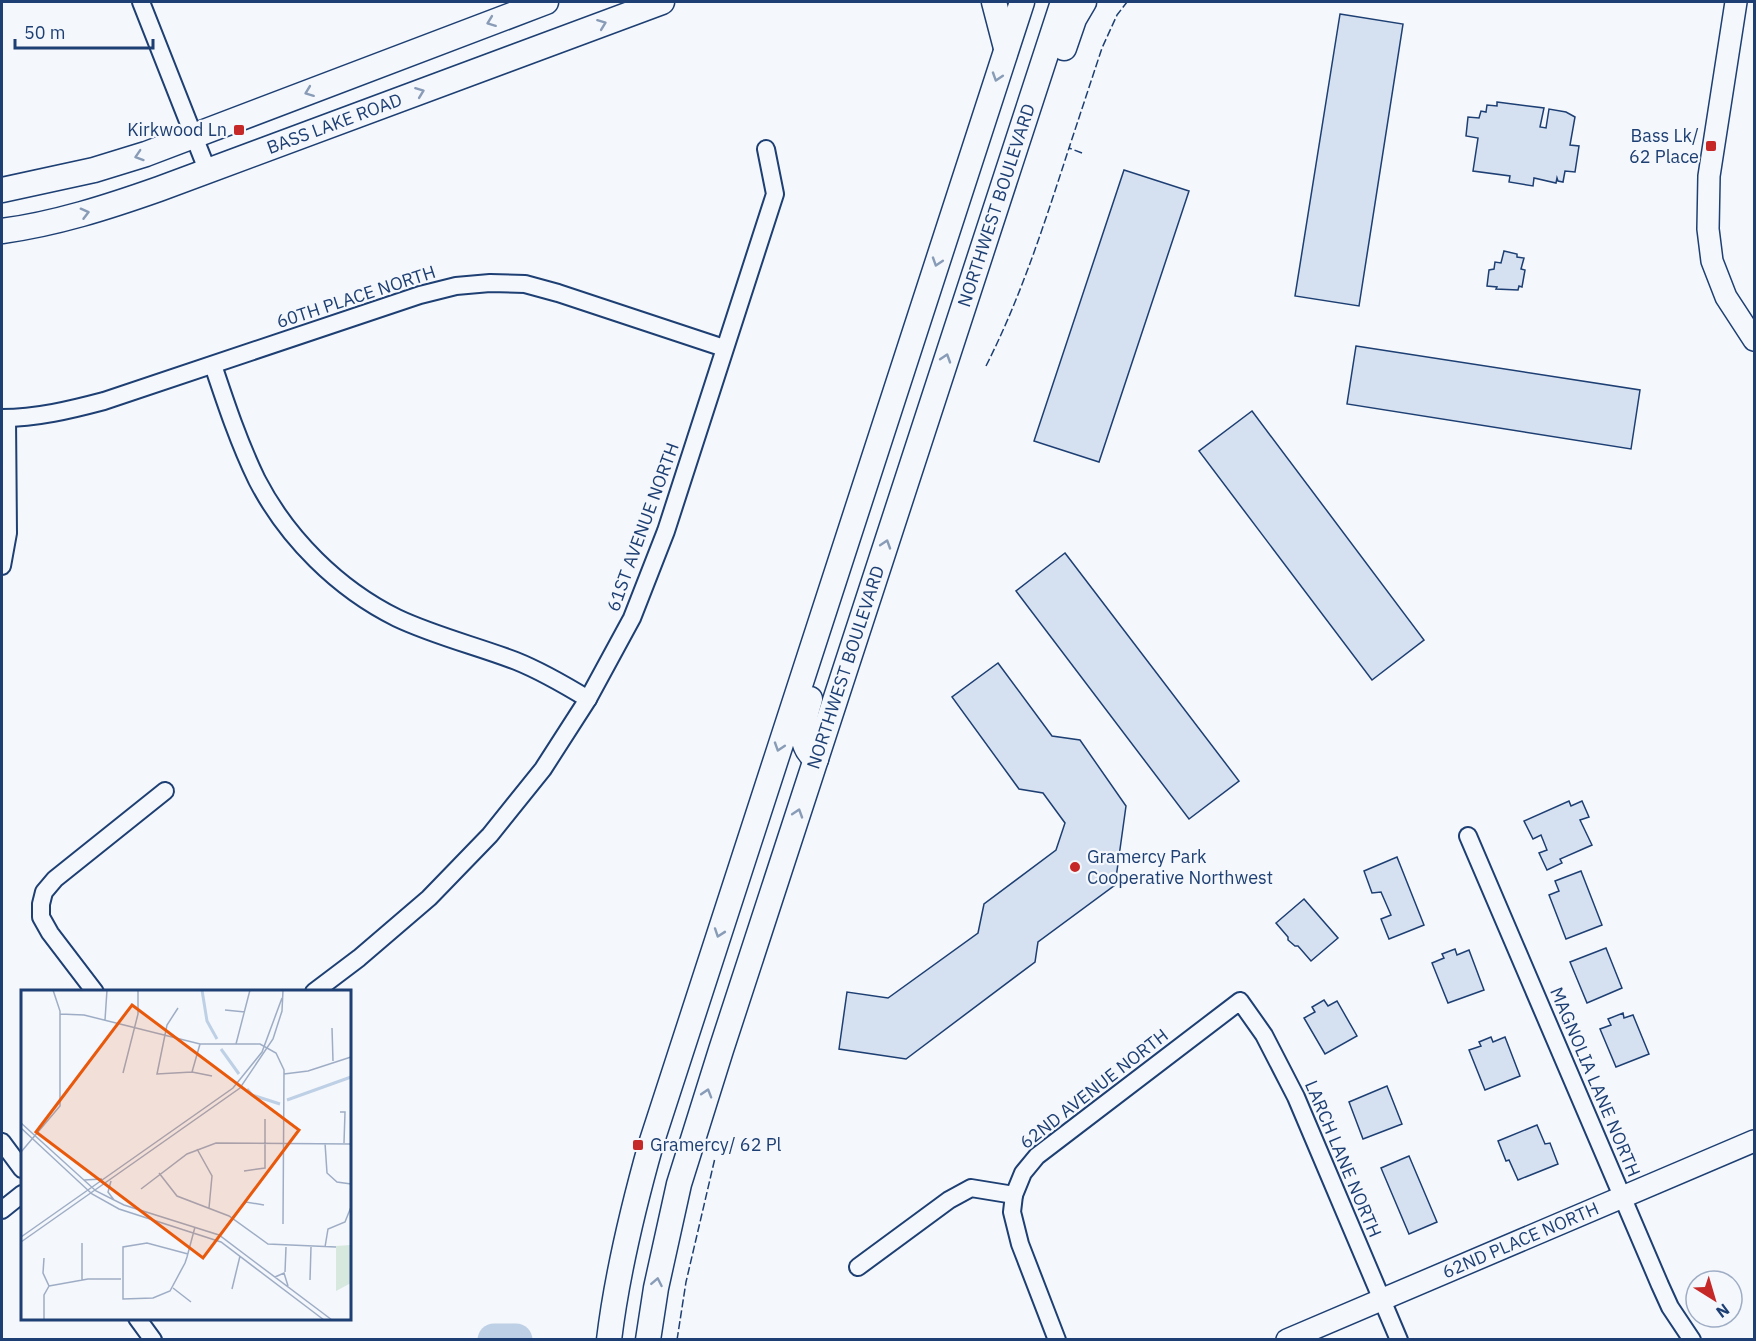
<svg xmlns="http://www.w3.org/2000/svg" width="1756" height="1341" font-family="'IBM Plex Sans',sans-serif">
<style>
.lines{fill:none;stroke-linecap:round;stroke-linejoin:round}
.river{stroke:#bed0e5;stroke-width:33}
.building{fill:#d5e0f0;stroke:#1d3f73;stroke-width:1.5}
.minor-casing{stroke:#1d3f73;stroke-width:20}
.tertiary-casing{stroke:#1d3f73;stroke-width:24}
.secondary-casing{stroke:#1d3f73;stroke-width:27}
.minor{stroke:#f4f7fb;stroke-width:16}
.tertiary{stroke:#f4f7fb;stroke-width:21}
.secondary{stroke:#f4f7fb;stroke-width:24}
.fence{stroke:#1d3f73;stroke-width:1.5;stroke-dasharray:8 3;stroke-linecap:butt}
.oneway{stroke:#889bb7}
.poi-dot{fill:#c62828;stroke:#f4f7fb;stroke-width:2}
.labels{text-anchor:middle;stroke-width:4.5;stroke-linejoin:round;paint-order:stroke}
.street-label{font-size:18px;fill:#1d3f73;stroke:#f4f7fb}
.poi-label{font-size:18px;fill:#1d3f73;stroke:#f4f7fb;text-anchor:end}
.inset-river{fill:none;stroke:#bed0e5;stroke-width:3}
.inset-road{fill:none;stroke:#9eadc5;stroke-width:1.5}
.view{fill:#e8590c;fill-opacity:0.15;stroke:#e8590c;stroke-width:3}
.inset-edge{fill:none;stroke:#1d3f73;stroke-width:3}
</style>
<rect width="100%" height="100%" fill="#f4f7fb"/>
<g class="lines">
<!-- river -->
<polyline class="river" points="494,1340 516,1340"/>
</g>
<!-- building -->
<g class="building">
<polygon points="1340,14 1403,24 1359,306 1295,296"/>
<polygon points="1497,102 1544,108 1540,127 1546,128 1549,109 1566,112 1575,117 1570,145 1579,146 1575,172 1565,171 1563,182 1558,181 1557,178 1556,183 1534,178 1533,186 1509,182 1510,176 1473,171 1478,138 1466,136 1468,117 1479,118 1481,111 1486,112 1487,105 1497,106"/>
<polygon points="1124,170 1189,191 1099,462 1034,441"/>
<polygon points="1504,251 1517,254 1517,257 1524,258 1521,269 1525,270 1522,287 1519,286 1518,290 1496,289 1497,287 1487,286 1489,270 1494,269 1495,262 1501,263"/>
<polygon points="1356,346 1640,390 1631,449 1347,404"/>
<polygon points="1252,411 1424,640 1372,680 1199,451"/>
<polygon points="1065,553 1239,781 1189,819 1016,591"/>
<polygon points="998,663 1052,736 1080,740 1126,806 1115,885 1038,942 1035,962 906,1059 839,1049 847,992 888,998 978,933 984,904 1056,850 1065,823 1043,793 1019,789 952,697"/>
<polygon points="1569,801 1571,806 1582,801 1589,817 1580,820 1592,845 1560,859 1562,863 1547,870 1539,853 1547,850 1541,835 1533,839 1524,821"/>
<polygon points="1397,857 1424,925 1389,939 1381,919 1391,915 1381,892 1372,893 1364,871"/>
<polygon points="1581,871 1602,925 1566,939 1549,895 1559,891 1555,881"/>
<polygon points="1304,899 1338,938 1311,961 1298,946 1295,946 1288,940 1288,937 1276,923"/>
<polygon points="1606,948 1622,988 1587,1003 1570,962"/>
<polygon points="1455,949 1457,955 1469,950 1484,990 1448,1003 1432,963 1444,958 1442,954"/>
<polygon points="1324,1000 1328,1006 1337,1001 1357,1036 1325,1054 1304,1018 1315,1012 1312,1007"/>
<polygon points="1623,1013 1624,1018 1633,1015 1649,1054 1616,1067 1600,1029 1611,1025 1608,1019"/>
<polygon points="1491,1037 1493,1042 1505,1037 1520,1076 1485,1090 1469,1050 1481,1046 1479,1042"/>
<polygon points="1387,1086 1402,1124 1363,1139 1349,1102"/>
<polygon points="1537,1125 1545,1144 1550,1143 1558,1164 1518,1180 1509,1160 1506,1161 1498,1141"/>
<polygon points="1409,1156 1437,1222 1409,1234 1381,1168"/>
</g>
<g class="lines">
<defs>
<g id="minor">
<polyline points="141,2 208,172"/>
<path d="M213,365C226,404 239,443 257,480C287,538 338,589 397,618C435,636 477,646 516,661C541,671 565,685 588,699"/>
<path d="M2,418C37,418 70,410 104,401L420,295L456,286L490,283L525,284L558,293L724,348"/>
<polyline points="2,566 8,533 7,418"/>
<polyline points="1468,836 1660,1285 1670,1307 1692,1340"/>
<polyline points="95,992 50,933 41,917 41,904 44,892 55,879 165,791"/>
<polyline points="314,992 359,958 429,898 490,835 543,769 588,699 632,618 666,531 775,194 766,149"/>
<polyline points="2,1142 22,1169"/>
<polyline points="1014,1195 1012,1212 1020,1244 1057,1340"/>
<polyline points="2,1210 22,1194"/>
<polyline points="858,1267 949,1200 971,1188 1014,1195 1023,1173 1037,1156 1240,1001 1264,1035 1296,1097 1399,1340"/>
<polyline points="137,1318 153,1340"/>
</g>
<g id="tertiary">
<polyline points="1736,2 1709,176 1708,229 1712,261 1726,297 1754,340"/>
<path id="s1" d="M1287,1340L1754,1141"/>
</g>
<g id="secondary">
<polyline points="994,2 1006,48"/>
<polyline points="1064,48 1074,19 1084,2"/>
<polyline points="2,190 94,170 146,154 546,2"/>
<path id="s2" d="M2,231C55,224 108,207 159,189L662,2"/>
<path d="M810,699C804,719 796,744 816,759"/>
<path d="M609,1340C617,1273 633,1208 651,1144L1022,2"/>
<path id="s3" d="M648,1340L656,1288L679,1184L721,1050L1063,2"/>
</g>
</defs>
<!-- minor casing -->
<use href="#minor" class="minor-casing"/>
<!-- tertiary casing -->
<use href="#tertiary" class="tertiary-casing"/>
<!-- secondary casing -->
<use href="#secondary" class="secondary-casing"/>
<!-- minor -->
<use href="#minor" class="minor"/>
<!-- tertiary -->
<use href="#tertiary" class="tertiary"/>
<!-- secondary -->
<use href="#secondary" class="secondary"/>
<!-- fence -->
<g class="fence">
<polyline points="1082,153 1069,148 1102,48 1117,15 1127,2"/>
<path d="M986,366C1021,297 1045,222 1069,148"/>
<polyline points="677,1340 686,1282 715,1158"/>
</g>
</g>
<!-- one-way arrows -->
<defs><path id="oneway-chevron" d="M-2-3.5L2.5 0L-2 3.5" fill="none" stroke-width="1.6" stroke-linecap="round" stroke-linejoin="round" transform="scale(1.5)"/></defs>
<g class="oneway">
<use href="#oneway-chevron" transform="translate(491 22) rotate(159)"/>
<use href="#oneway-chevron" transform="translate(602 24) rotate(-21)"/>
<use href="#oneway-chevron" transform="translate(997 77) rotate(108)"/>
<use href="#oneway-chevron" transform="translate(309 92) rotate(159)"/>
<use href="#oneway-chevron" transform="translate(420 92) rotate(-21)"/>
<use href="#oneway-chevron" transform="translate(139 156) rotate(162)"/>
<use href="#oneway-chevron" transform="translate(85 213) rotate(-15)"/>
<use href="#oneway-chevron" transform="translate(937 262) rotate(108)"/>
<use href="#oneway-chevron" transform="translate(946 358) rotate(-72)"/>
<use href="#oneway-chevron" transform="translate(886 544) rotate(-72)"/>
<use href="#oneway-chevron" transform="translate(779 747) rotate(108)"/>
<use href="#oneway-chevron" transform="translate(798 813) rotate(-72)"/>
<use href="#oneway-chevron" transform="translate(719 933) rotate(109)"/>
<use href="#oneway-chevron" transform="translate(707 1093) rotate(-73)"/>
<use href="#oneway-chevron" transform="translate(657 1282) rotate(-79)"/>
</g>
<!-- markers -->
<g class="poi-dot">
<rect x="233" y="124" width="12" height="12" rx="3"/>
<rect x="1705" y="140" width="12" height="12" rx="3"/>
<circle cx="1075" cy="867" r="6"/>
<rect x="632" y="1139" width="12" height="12" rx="3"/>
</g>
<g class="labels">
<!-- street labels -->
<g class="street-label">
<text dy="6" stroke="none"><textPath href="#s2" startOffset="350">BASS LAKE ROAD</textPath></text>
<text dy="6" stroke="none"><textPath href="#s3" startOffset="1188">NORTHWEST BOULEVARD</textPath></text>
<text transform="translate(356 297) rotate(-18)" y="6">60TH PLACE NORTH</text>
<text transform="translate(643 527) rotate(-70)" y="6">61ST AVENUE NORTH</text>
<text dy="6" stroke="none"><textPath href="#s3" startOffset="702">NORTHWEST BOULEVARD</textPath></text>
<text transform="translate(1595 1082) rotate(67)" y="6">MAGNOLIA LANE NORTH</text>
<text transform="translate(1094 1089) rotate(-38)" y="6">62ND AVENUE NORTH</text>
<text transform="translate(1343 1159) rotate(67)" y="6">LARCH LANE NORTH</text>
<text dy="6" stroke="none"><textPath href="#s1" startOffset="254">62ND PLACE NORTH</textPath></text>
</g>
<!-- poi labels -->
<g class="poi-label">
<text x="227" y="136">Kirkwood Ln</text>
<text x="1699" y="142">Bass Lk/<tspan x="1699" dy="21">62 Place</tspan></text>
<text x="1087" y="863" text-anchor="start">Gramercy Park<tspan x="1087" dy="21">Cooperative Northwest</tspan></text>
<text x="650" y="1151" text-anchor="start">Gramercy/ 62 Pl</text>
</g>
</g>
<!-- overview -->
<g transform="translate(21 990)">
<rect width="330" height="330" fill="#f4f7fb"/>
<path d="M330,255V293L315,301V256Z" fill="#d7e8df"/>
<path class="inset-river" d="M181,0L186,31L196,49M200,59L218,84M226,99L231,105L259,114M266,110L330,87"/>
<path class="inset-road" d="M157,18L146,35L136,84L171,82L191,86M204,20L224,22M39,24L63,25L179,54H239L255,63L263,80L262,234M84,30L86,0M311,38L312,71M215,54L229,0M171,82L179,54M102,83L117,24V0M263,84L287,81L330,67M319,122H324L323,153M0,133L75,201L103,215L198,245L311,330M0,138L71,204L98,219L200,252L303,330M304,153L306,183L316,192L330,194M176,159L191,186L188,218M0,162L39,116V21L32,0M223,181L244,178V129M138,183L156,206L208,226L247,254L315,257M63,190L81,189M90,191L87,202L93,210M120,199L166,164L195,153L330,154M211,228L225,212L243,215M0,247L212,98L241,62L261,8M0,252L219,98L252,49L261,21L262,0M61,253V290M304,257L307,239L324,232L330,217M167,264L126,253L102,257V309L132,308L149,301L164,273L166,267L174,237M264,282L265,257M254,287L263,283L267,296M289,290L290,257M28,296L67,289H100M152,298L170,312M211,299L219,266M23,330V305L28,296L22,283L23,268"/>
<path class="view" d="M111,15L278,140L182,268L15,142Z"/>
<rect width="330" height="330" class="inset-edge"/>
</g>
<!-- border -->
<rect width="1756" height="1341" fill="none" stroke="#1d3f73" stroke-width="6"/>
<!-- north arrow -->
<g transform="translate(1714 1299) rotate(143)"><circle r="28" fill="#f4f7fb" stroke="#9eadc5" stroke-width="1.5"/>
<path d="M0-4.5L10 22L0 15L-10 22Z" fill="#c62828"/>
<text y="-9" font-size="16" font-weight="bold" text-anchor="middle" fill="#1d3f73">N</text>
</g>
<!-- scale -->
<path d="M15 39v9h138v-9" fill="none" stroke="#1d3f73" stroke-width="3"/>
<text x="24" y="39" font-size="18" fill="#1d3f73" stroke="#f4f7fb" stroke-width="4.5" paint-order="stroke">50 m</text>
</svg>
